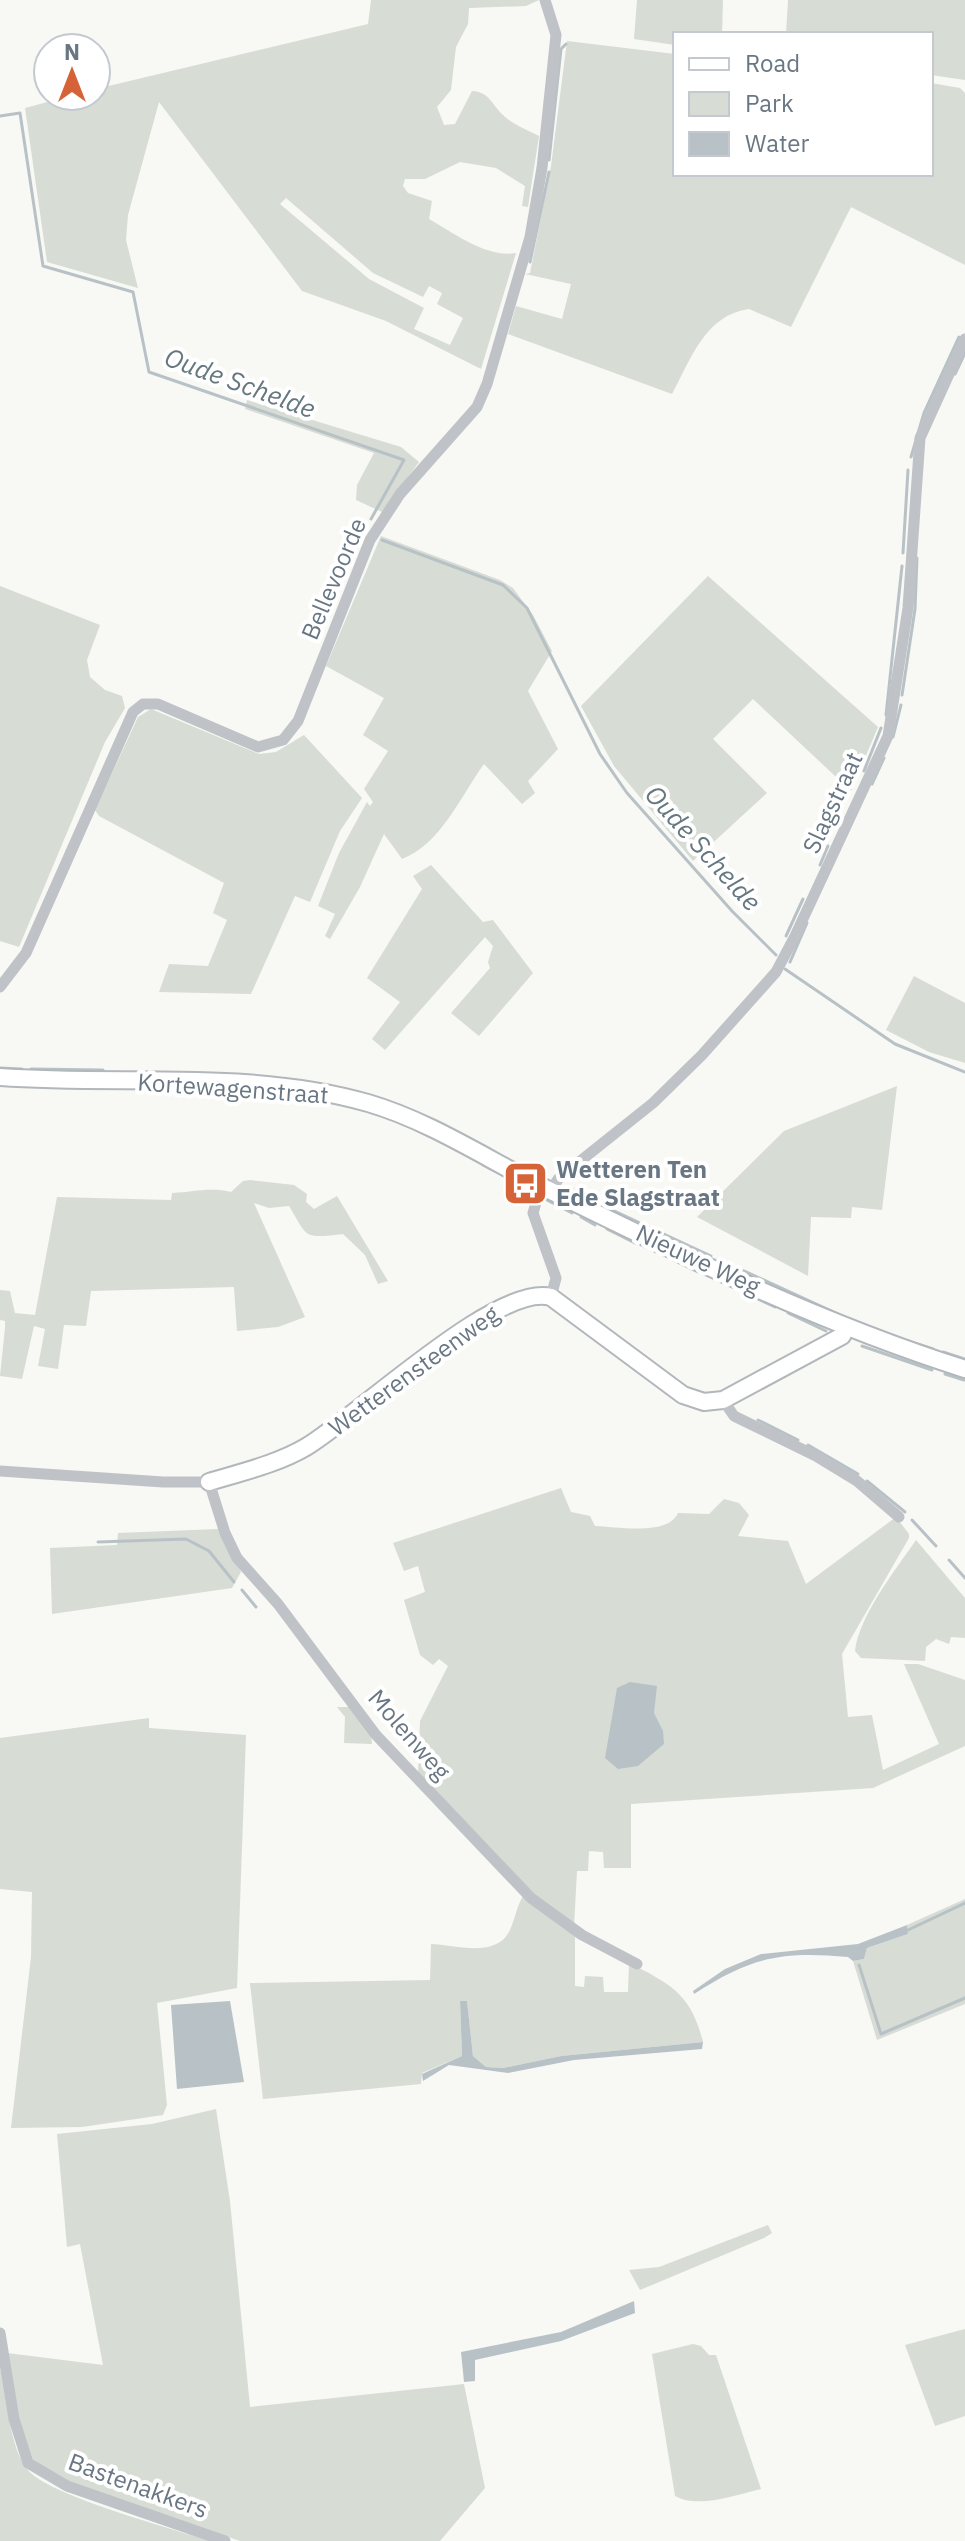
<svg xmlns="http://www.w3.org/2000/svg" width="965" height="2541" font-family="'IBM Plex Sans',sans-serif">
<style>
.green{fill:#d7dcd5;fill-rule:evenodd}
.water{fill:#b8c2c6}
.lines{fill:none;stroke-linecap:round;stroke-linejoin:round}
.stream{stroke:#b8c2c6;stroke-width:3}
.secondary-casing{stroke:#b2b7bc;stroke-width:20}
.street{stroke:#bfc3c7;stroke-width:11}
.secondary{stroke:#fff;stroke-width:16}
.labels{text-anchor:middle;stroke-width:8;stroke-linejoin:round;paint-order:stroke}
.street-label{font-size:24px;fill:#697784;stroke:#fff}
.poi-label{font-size:24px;font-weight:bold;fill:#697784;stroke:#fff;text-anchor:start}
.water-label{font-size:26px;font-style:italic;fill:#65777f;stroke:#fff}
</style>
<rect width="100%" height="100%" fill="#f8f8f5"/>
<!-- green -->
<g class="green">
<path d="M371,0H539L526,6L469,8L468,24L456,47L451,90L437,107L444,125L455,124L472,91C490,92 491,104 503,115C512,124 527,130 539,136L528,207L522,206L525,186L496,168L460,162L425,179H405L403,186L408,193L432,201L429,219C454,233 486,258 516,253L481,369L386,321L302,291L159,102L128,215L126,240L138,288L47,262L25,108L70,96H96V89L368,24ZM286,198L373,273L423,297L429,286L442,293L437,304L463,318L450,345L414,329L424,308L369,279L280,204Z"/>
<polygon points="637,0 723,0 722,34 675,34 675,45 634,39"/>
<polygon points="788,0 965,0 965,80 931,75 931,34 786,34"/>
<path d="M567,41L675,54V174H931V83L960,88L965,93V265L851,207L791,327L749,309C705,315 691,359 672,394L508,334L516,306L562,319L571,284L525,274L530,273L551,166Z"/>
<polygon points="247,400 401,447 419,462 382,512 356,500 357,485 374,453 245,409"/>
<path d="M381,536L500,580L513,588L533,615L552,651L528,691L558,749L528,781L535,793L522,804L484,764C460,797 441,844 402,859L384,834L360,887L330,939L325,936L335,914L318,906L339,853L367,802L370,806L373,802L364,789L388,751L363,735L384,698L326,666Z"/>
<polygon points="708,576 878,727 851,791 753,699 713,739 767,793 693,861 614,766 581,706"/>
<polygon points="0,586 100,625 87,660 90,677 105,690 122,696 125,708 105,742 19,947 0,941"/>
<polygon points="151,709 259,754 276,752 304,735 362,798 340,831 310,902 295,896 251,994 159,992 169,964 208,966 227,920 213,913 224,883 99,816 95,810 138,717"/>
<polygon points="431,865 483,922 493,920 533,973 479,1036 451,1013 490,968 488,962 493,946 485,937 385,1050 372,1039 400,1002 367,978 422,889 413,876"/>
<polygon points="914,976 965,1003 965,1063 929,1052 886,1030"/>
<polygon points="897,1086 882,1210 852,1207 851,1218 811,1217 808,1276 697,1217 784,1131"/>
<path d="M250,1180L294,1185L307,1194L306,1202L314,1209L337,1196L388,1281L378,1284L365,1255L343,1234C302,1239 308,1237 289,1206L269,1208L254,1203L305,1317L278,1327L237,1331L234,1287L91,1291L86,1326L64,1325L58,1369L38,1366L45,1329L34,1326L22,1379L0,1376L5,1328V1321L0,1320V1290L10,1291L15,1313L35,1315L57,1197L171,1200L172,1193C194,1192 211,1187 231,1192L243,1181Z"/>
<path d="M561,1488L571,1512L590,1516L595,1526C618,1527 668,1536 678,1513L709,1514L724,1499L739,1503L749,1515L738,1536L788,1541L806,1584L896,1517L909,1534V1538L842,1654L848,1717L872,1715L883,1770L939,1744L904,1664H918L965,1680V1746L873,1788L631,1804V1868H604L603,1852L589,1851L588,1871H577L574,1927L547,1908L418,1775L420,1721L448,1666L439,1659L433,1665L420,1655L404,1600L425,1592L418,1566L404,1571L393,1543Z"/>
<polygon points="218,1529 241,1572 232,1588 52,1614 50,1548 117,1545 118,1533"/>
<path d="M916,1540L965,1598V1638L951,1637L949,1644L936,1639L926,1647L925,1661L861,1658L855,1651C859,1616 896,1569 916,1540Z"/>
<polygon points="337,1707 349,1707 371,1735 372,1744 344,1743 345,1717"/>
<polygon points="149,1718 149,1728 246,1735 237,1988 157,2003 167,2105 163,2115 82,2127 11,2128 31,1957 32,1892 0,1889 0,1738"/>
<path d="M523,1896L575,1936V1986L584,1987L585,1976L603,1977L604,1992H628L629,1963C671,1984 691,1994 703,2042L561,2056L503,2068L486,2067L473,2056L467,2002L460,2001L462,2056L422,2073L421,2084L263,2099L250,1983L430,1980L431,1944C455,1945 495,1958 509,1932C515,1920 516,1908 523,1896Z"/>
<polygon points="965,1899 965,2004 877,2040 853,1961 864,1959 867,1948 908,1934 907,1925"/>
<polygon points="216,2109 230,2201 250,2407 464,2384 485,2488 440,2541 240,2541 63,2480 30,2458 23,2440 7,2353 103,2365 80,2244 67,2247 57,2134 152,2124"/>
<polygon points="768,2225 772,2233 764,2238 640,2290 629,2270 659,2267"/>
<polygon points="965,2329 965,2416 935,2426 905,2345"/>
<path d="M693,2344L701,2346L709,2355H716L761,2489C735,2495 699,2509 675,2496L652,2354Z"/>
<path d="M0,2368C6,2395 10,2448 27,2469C46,2495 174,2529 210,2541H0Z"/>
</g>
<!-- water -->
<g class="water">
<polygon points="630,1682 657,1686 654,1713 663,1731 664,1744 638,1766 618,1769 605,1758 617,1688"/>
<path d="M907,1925L908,1934L867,1948L864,1959L853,1961L848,1957C781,1951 751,1957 694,1994L693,1991L725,1969L761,1954L858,1944Z"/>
<polygon points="230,2001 244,2082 177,2089 171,2005"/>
<polygon points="460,2001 467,2001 473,2056 486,2067 503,2068 561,2056 703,2042 702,2049 574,2060 508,2073 449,2065 423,2081 422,2074 462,2056"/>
<polygon points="634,2301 635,2313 561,2341 475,2360 475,2381 464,2382 461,2352 561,2332"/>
</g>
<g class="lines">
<!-- stream -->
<g class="stream">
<polyline points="0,116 20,113 43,266 133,292 149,372 404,460 371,519"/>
<polyline points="549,160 561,49 566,44"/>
<polyline points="530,262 549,172"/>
<polyline points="955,374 965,353"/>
<polyline points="911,457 924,413 959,337"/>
<polyline points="382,540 503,585 527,608 600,754 627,793 732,911 776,955"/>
<polyline points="903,553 908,470"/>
<polyline points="902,695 915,609 917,558"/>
<polyline points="886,715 902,566"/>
<polyline points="893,737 901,705"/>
<polyline points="864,771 881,728"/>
<polyline points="872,784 884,758"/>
<polyline points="820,865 828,846"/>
<polyline points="786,936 803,899"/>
<polyline points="790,962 807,923"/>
<polyline points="785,969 895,1044 965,1072"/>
<polyline points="0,1068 22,1069"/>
<polyline points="31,1069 103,1070"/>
<polyline points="483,1165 523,1186"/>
<polyline points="567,1187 601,1204"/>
<polyline points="543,1198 572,1213"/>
<polyline points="608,1208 711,1256"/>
<polyline points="581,1217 595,1225"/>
<polyline points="607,1229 635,1243"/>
<polyline points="641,1245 656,1252"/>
<polyline points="671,1259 698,1272"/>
<polyline points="718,1259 838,1314"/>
<polyline points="731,1286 775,1307"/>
<polyline points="788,1313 826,1331"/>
<polyline points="908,1341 933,1349"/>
<polyline points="862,1346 932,1370"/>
<polyline points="943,1352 965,1359"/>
<polyline points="945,1374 964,1380"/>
<polyline points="758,1420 798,1440"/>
<polyline points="808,1445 858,1474"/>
<polyline points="867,1481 905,1512"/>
<polyline points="912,1520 936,1546"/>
<polyline points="98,1542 186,1539 209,1551 234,1582"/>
<polyline points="949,1560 965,1578"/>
<polyline points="242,1590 256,1607"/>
<polyline points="908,1930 965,1903"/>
<polyline points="859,1965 881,2034 965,1998"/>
</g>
<defs>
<g id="secondary">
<path d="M0,1077C121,1086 250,1069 368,1103C433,1122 493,1163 553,1192C687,1258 823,1324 965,1369"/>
<path d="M209,1482C242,1472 277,1464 306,1447C358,1416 498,1282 551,1297L683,1395L704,1402L723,1400L842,1336L846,1328"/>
</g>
</defs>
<!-- secondary casing -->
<use href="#secondary" class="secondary-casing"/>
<!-- street -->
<g class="street">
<polyline points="0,987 26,953 133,712 143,704 158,704 258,747 283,740 298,721 370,540 400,494 477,407 487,384 530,237 542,168 556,35 545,0"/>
<polyline points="541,1186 533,1213 556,1278 551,1297"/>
<polyline points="550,1191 559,1178 653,1103 702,1055 776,972 795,936 888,736 908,608 920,438 965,339"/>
<polyline points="723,1400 734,1416 816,1456 857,1481 899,1517"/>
<polyline points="0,1471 163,1482 209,1482 225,1533 237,1558 278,1604 376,1735 531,1898 582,1935 637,1964"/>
<polyline points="0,2333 14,2419 28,2463 67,2486 225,2541"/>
</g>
<!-- secondary -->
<use href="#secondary" class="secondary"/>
</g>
<!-- icons -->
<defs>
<symbol id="bus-square" viewBox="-11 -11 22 22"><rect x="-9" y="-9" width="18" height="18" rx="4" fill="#d66237" stroke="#fff"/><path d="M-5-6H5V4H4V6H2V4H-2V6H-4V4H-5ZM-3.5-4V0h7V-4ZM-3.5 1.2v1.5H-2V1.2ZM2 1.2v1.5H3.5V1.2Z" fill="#fff"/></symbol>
</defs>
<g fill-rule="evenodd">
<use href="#bus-square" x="500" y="1158" width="51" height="51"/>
</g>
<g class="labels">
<!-- street labels -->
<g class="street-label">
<text transform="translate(334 579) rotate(-67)" y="8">Bellevoorde</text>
<text transform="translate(833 803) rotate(-65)" y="8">Slagstraat</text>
<text transform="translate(233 1089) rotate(4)" y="8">Kortewagenstraat</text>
<text transform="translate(698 1260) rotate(25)" y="8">Nieuwe Weg</text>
<text transform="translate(414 1371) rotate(-36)" y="8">Wetterensteenweg</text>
<text transform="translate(409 1735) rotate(49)" y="8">Molenweg</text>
<text transform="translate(138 2486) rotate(20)" y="8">Bastenakkers</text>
</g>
<!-- poi labels -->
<g class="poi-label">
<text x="556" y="1178">Wetteren Ten<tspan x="556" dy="28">Ede Slagstraat</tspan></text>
</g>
<!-- water labels -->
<g class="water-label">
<text transform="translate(240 383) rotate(20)" y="9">Oude Schelde</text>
<text transform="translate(703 848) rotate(48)" y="9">Oude Schelde</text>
</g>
</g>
<!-- legend -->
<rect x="673" y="32" width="260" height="144" fill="#ffffff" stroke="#c3c9ce" stroke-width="2"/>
<rect x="689" y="58" width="40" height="12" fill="#ffffff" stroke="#c3c9ce" stroke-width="2"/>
<text x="745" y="72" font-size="24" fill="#697784">Road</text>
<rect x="689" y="92" width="40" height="24" fill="#d7dcd5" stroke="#c3c9ce" stroke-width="2"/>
<text x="745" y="112" font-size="24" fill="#697784">Park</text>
<rect x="689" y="132" width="40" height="24" fill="#b8c2c6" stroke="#c3c9ce" stroke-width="2"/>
<text x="745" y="152" font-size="24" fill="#697784">Water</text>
<!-- north arrow -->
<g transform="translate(72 72)"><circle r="38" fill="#ffffff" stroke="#c3c9ce" stroke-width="2"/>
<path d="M0-6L14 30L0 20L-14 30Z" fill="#d66237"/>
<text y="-12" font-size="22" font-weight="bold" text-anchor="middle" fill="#697784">N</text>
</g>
</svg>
